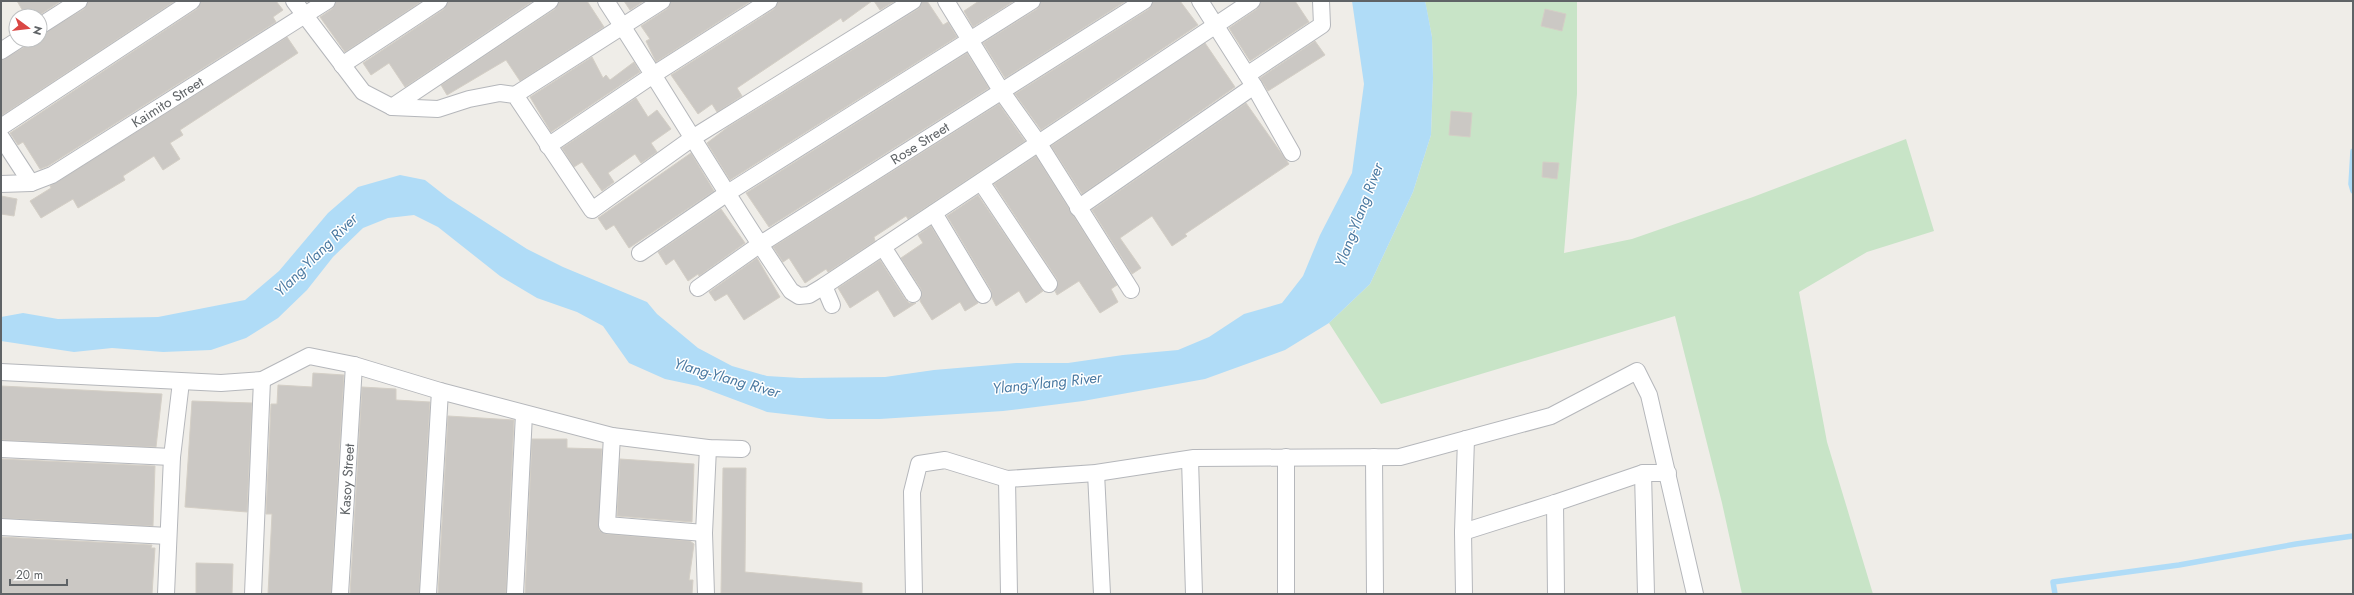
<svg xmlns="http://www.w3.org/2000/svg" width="2354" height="595" font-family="Jost,sans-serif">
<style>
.green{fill:#c8e4c7}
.water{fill:#b0dcf7}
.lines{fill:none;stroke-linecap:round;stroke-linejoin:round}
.stream{stroke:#b0dcf7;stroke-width:5.5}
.building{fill:#cbc8c4;stroke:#d4cfc6}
.street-casing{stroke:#b5b7bb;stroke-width:18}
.street{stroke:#fff;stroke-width:16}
.labels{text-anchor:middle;stroke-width:3;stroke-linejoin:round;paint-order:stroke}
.street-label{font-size:14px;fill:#5f6366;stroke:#fff}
.water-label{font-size:15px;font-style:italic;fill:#4a79a1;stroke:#fff}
</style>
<rect width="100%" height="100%" fill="#efede8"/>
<!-- green -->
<polygon class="green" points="1425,1 1577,1 1577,94 1564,253 1632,239 1753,197 1906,139 1934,231 1867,252 1799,292 1827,442 1873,594 1742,594 1722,503 1675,316 1381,404 1329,323 1370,284 1413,192 1431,135 1433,78 1432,37"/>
<!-- water -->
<polygon class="water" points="1352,1 1425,1 1426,5 1432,37 1433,78 1431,135 1413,192 1370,284 1329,323 1285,350 1205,379 1083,401 1003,411 880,419 828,419 767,412 698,386 665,379 629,363 603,326 577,312 537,298 500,276 438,227 414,215 388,218 363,228 333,257 307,290 278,318 246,338 211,350 163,352 112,348 74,352 1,341 1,317 23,313 58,319 158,317 245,300 279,271 328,213 358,187 400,175 425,180 448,198 527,249 563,267 647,302 657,314 698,348 732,366 767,376 800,378 885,377 934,370 1016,363 1068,363 1123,355 1178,350 1209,337 1244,314 1282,303 1303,276 1320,235 1352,173 1364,84"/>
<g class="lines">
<!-- stream -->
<g class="stream">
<polyline points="2353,151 2351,184 2353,191"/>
<polyline points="2055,594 2053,582 2179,565 2296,544 2353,536"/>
</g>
</g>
<!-- building -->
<g class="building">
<polygon points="17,1 61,1 38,16 26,16"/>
<polygon points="88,1 175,1 1,116 1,60 23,48 32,40 40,40 40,35 84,9"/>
<polygon points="201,1 276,1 283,10 273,17 276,22 48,166 40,169 23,142 18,145 10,133 197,9"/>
<polygon points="336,1 422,1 345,52 320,17 332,9"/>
<polygon points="448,1 533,1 405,87 389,63 371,75 363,63 444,9"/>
<polygon points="559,1 587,1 604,27 520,81 506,60 447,95 441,85 555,9"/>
<polygon points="624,1 644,1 630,10"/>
<polygon points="671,1 751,1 656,62 646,41 650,39 641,26 667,9"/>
<polygon points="778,1 872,1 843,22 841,18 737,88 742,96 717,112 712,104 698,114 671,75 774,9"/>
<polygon points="874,1 895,1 880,10"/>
<polygon points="922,1 927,1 943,25 948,22 957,37 730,180 707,143 728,127 918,9"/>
<polygon points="979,1 1014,1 973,27 964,11"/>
<polygon points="1041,1 1126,1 1005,78 983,43 1037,9"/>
<polygon points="1153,1 1180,1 1198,25 1041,130 1015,94 1149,9"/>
<polygon points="1261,1 1295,1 1309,22 1250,61 1229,28 1257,9"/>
<polygon points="1545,9 1566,14 1562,31 1541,26"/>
<polygon points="287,37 298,53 180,130 183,135 170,143 180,159 163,170 154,156 123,176 125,180 78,208 73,199 41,218 30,201 51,188 50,186"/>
<polygon points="1315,41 1325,55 1268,91 1260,78"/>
<polygon points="1205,43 1235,87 1082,194 1051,146"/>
<polygon points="967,53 989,88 769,227 746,193"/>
<polygon points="592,57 603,78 606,75 610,80 634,62 640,72 551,132 530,97"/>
<polygon points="636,98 648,117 657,110 671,129 651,143 657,152 641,163 635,154 608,173 614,182 602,191 582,162 574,167 562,148"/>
<polygon points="1246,103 1289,164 1185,234 1187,236 1172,246 1152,216 1120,238 1141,268 1132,274 1092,210"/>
<polygon points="999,104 1025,141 908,219 906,216 874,237 875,241 828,272 826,269 805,283 789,258 783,262 773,247"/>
<polygon points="1451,111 1472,113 1470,137 1449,135"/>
<polygon points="691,153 714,191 629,248 614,225 606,230 598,218"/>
<polygon points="1036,156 1117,285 1111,289 1118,302 1100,313 1079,281 1057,295 1055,291 1058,284 1057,279 994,184"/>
<polygon points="1543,162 1559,163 1557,179 1542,177"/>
<polygon points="978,195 1043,291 1026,303 1019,291 996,306 992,298 991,290 947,216"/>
<polygon points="1,196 17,199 14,216 1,214"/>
<polygon points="721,209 745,243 699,276 698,274 688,281 674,259 666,265 658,252"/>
<polygon points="931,226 978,303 965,311 960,302 932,320 920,301 922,294 921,289 901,258 923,243 918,235"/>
<polygon points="757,258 780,297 744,320 727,294 715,301 709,292"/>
<polygon points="880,260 905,299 909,303 916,303 894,317 878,290 850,308 838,288"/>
<polygon points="313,373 344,375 331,594 268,594 272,514 266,514 271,404 277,404 278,385 312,387"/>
<polygon points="1,386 162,394 156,447 1,440"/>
<polygon points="362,387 396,389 396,400 430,402 419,594 350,594"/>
<polygon points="192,401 252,403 247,512 185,507"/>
<polygon points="448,416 514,420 506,594 438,594"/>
<polygon points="532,439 567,439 567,448 602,449 599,530 606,534 690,541 694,544 689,580 693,580 692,594 525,594"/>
<polygon points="1,459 155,466 153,526 1,518"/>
<polygon points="620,459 694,464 692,522 617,516"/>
<polygon points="723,468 746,468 745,572 862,583 862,594 721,593"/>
<polygon points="1,537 152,545 151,548 155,548 152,594 1,593"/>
<polygon points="196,563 233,564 232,594 196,594"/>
</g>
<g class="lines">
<defs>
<g id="street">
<polyline points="294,1 363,92 392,107 438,109 469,99 500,93 515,95 592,210 694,137 913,1"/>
<path d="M606,1C669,97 726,196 791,291L799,296L809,295L824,286L1252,1"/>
<polyline points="946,1 1002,92 1039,144 1131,290"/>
<polyline points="1200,1 1254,86 1292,153"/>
<polyline points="40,26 79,1"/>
<polyline points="1,51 18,40"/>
<polyline points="342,65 439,1"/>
<polyline points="1246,73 1253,71 1322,25 1321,1"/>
<polyline points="515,95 662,1"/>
<polyline points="392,107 550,1"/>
<polyline points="1,127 192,1"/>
<polyline points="1,137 31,183"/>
<polyline points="548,146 653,75 769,1"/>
<polyline points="981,182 1049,284"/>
<path id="s1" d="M1,184L31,183L52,175L327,1"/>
<polyline points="1078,208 1254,86"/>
<polyline points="934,213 983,295"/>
<polyline points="883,247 913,294"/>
<polyline points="640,253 726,194 1032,1"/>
<polyline points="824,286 832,305"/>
<path id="s2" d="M698,288L759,245L1144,1"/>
<polyline points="1,372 221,383 262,380 309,356 354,365 440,391 612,436 708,448 742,449"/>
<polyline points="612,436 607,525 704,533"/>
<polyline points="1,449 172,457"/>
<polyline points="1374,457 1375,594"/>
<polyline points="1190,459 1194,594"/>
<polyline points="1096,473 1102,594"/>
<polyline points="1643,473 1646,594"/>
<polyline points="1007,479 1009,594"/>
<polyline points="1555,503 1556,594"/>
<polyline points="1,527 168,536"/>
<polyline points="1463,532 1555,503 1643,473 1668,473"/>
<polyline points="166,594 172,457 181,382"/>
<polyline points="253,594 262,380"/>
<path id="s3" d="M340,594L354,365"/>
<polyline points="428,594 440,391"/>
<polyline points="515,594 524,414"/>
<polyline points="706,594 704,533 708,448"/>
<polyline points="914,594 912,492 919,464 945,460 1007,479 1096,473 1194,458 1400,457 1551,416 1637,371 1649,395 1695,594"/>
<polyline points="1286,594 1286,457"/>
<polyline points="1464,594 1463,532 1466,439"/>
</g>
</defs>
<!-- street casing -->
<use href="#street" class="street-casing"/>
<!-- street -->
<use href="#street" class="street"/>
</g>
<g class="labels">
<!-- street labels -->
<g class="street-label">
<text dy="5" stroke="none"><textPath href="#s1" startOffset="189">Kaimito Street</textPath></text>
<text dy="5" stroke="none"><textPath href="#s2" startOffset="265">Rose Street</textPath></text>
<text dy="5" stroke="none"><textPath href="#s3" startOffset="115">Kasoy Street</textPath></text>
</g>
<!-- water labels -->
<g class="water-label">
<text transform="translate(1359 215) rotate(-69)" y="5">Ylang-Ylang River</text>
<text transform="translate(316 255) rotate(-45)" y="5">Ylang-Ylang River</text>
<text transform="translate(727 378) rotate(16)" y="5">Ylang-Ylang River</text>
<text transform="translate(1047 383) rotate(-6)" y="5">Ylang-Ylang River</text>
</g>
</g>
<!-- border -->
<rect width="2354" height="595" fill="none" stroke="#5f6366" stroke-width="4"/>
<!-- north arrow -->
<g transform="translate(28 28) rotate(105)"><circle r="19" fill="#ffffff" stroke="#bfc1c2"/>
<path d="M0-3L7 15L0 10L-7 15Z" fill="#da4744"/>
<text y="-6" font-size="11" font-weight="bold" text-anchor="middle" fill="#5f6366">N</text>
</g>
<!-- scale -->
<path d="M10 579v6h57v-6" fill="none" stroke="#5f6366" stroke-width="2"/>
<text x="16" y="579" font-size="12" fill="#5f6366" stroke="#ffffff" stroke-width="3" paint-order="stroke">20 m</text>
</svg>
